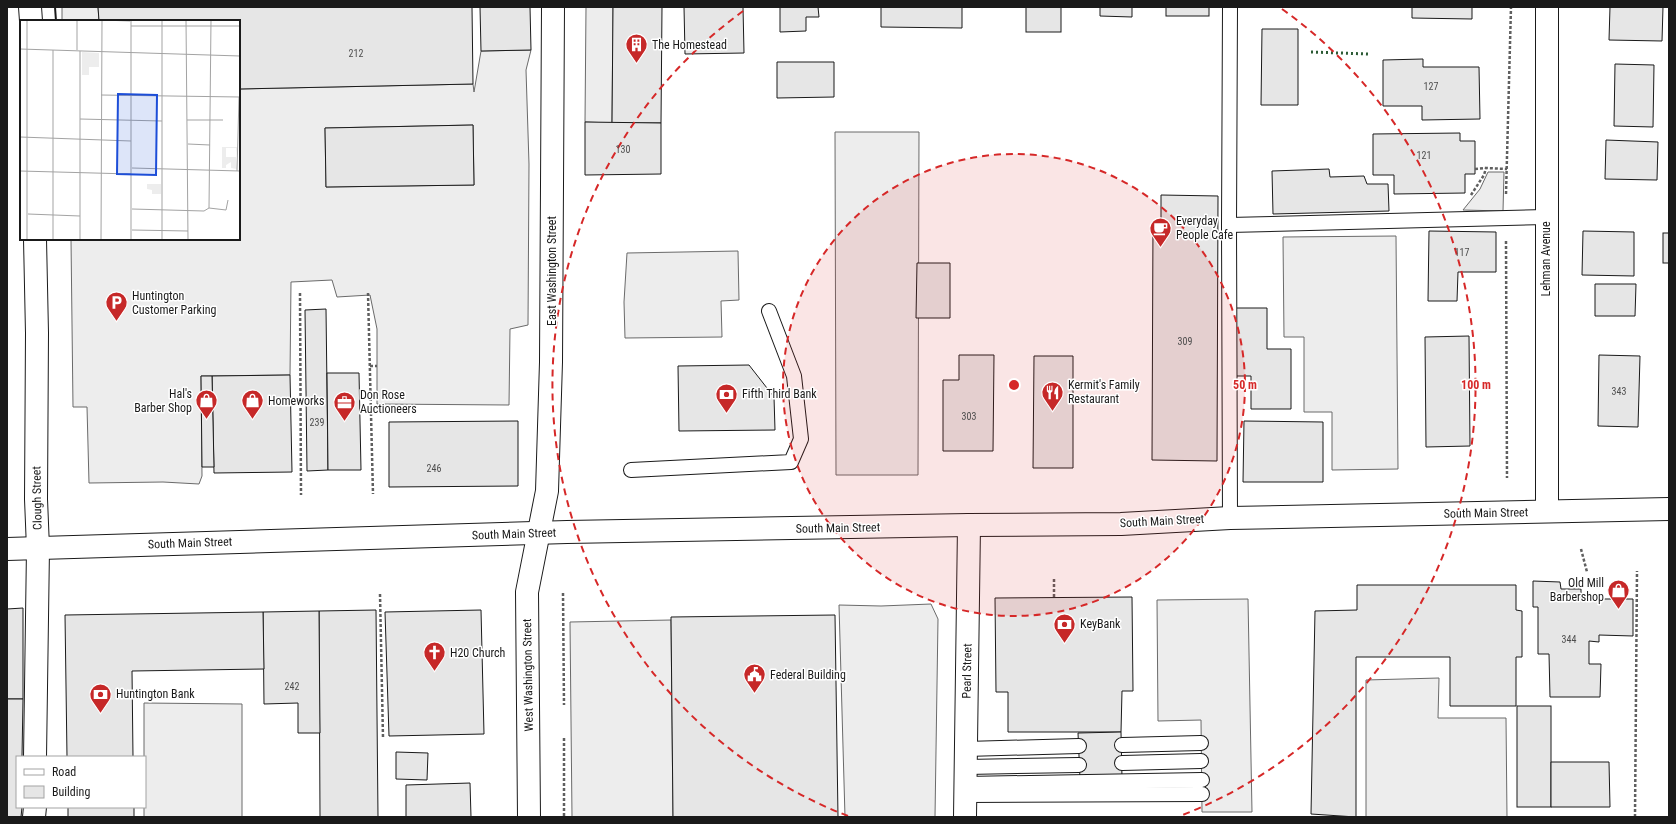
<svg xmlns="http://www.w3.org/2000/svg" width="1676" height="824" font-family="'Roboto Condensed',sans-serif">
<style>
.built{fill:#ededed;stroke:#6a6a6a;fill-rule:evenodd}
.building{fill:#e6e6e6;stroke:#1a1a1a}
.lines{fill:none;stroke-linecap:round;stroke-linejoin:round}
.service-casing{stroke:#1a1a1a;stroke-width:16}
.minor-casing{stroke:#1a1a1a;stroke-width:24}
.tertiary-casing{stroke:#1a1a1a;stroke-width:24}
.primary-casing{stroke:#1a1a1a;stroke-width:24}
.path{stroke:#5f5f5f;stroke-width:2.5;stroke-dasharray:3 2;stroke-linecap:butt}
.service{stroke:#fff;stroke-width:14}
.minor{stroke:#fff;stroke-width:22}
.tertiary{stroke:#fff;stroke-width:22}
.primary{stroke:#fff;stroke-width:22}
.hedge{stroke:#2b5a34;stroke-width:3;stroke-dasharray:2 3;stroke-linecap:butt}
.wall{stroke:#1a1a1a;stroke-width:2}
.ring{fill:none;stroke:#d62828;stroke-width:2;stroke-dasharray:7 5}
.labels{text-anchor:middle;stroke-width:3;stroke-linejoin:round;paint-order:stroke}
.number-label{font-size:10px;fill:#4d4d4d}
.poi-label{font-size:12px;fill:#1a1a1a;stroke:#fff;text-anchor:start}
.street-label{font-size:12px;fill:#1a1a1a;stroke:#fff}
.inset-road{fill:none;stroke:#a3a3a3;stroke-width:1}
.view{fill:#1d4ed8;fill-opacity:0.15;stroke:#1d4ed8;stroke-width:2}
.inset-edge{fill:none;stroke:#1a1a1a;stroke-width:2}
.centre{fill:#d62828;stroke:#fff;stroke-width:2}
.ring-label{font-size:12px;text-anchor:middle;font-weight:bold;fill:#d62828;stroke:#fff;stroke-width:3;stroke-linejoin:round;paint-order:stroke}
</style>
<rect width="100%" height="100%" fill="#fff"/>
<!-- built -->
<g class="built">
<polygon points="62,7 98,7 99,21 62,21"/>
<polygon points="586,7 613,7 612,123 585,122"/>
<path d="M531,50L526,70L529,164L528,325L510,329L509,405L377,404V329L370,295L337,297L332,280L291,282L290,375L201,376L202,476L199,484L163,482L89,483L87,407H73L71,239H239V89L473,84L474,92L481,51ZM473,125L474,185L326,187L325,128Z"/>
<polygon points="835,132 919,132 918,475 836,475"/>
<polygon points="1488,172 1504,172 1503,211 1463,210 1480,189"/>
<polygon points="1396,236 1398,469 1332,470 1332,412 1304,412 1304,337 1284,337 1283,237"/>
<polygon points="738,251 739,300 721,301 722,337 625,338 624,302 627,253"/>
<polygon points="1248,599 1252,812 1202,812 1201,720 1158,721 1157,600"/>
<polygon points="931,604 938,619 935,817 845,817 839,605 881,606"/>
<polygon points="671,620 673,817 572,817 570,622"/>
<polygon points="1439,678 1438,718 1506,718 1507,817 1366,817 1366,680"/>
<polygon points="144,703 242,704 242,817 144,817"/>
</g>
<!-- building -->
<g class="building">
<polygon points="98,7 472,7 473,84 239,89 239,21 99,21"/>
<polygon points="480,7 530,7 531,50 481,51"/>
<polygon points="613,7 662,7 661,123 612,123"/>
<polygon points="684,7 743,7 744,53 685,54"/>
<polygon points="780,7 818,7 819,17 806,17 806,31 780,32"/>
<polygon points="881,7 962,7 962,28 881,27"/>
<rect x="1026" y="7" width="35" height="25"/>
<polygon points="1100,7 1132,7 1132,17 1100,16"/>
<rect x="1166" y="7" width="43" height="9"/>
<polygon points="1412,7 1472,7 1472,19 1412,18"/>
<polygon points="1610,7 1663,7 1662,41 1609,40"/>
<polygon points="1262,29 1298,29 1298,105 1261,105"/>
<polygon points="1423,59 1423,67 1479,67 1480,119 1422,120 1422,106 1383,106 1383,60"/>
<polygon points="777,62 834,62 834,97 777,98"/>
<polygon points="1615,64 1654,65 1653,127 1614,126"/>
<polygon points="585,122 661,123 661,174 585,175"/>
<polygon points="473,125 474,185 326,187 325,128"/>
<polygon points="1460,133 1460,141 1475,141 1475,174 1465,174 1465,193 1394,194 1394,175 1373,175 1373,134"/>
<polygon points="1606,140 1658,142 1657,180 1605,179"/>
<polygon points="1329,169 1330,177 1364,176 1367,184 1388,184 1389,211 1273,214 1272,171"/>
<polygon points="1161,195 1218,196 1217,461 1152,460 1153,221 1161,221"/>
<polygon points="1429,231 1496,232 1496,272 1458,272 1457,301 1428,301"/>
<polygon points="1583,231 1634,232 1634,276 1582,275"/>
<rect x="1663" y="233" width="6" height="30"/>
<polygon points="917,263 950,263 950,318 916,318"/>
<polygon points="1595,284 1636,284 1635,316 1595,316"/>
<polygon points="1234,308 1267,308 1267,349 1291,349 1291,409 1251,409 1251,376 1234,376"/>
<polygon points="326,309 328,470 307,471 305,310"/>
<polygon points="1469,336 1470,446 1426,447 1425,337"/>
<polygon points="959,355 994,355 993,451 943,451 943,380 959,380"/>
<polygon points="1599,355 1640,356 1638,427 1598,426"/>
<polygon points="1034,356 1073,356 1073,468 1033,468"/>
<polygon points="749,365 774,397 775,430 679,431 678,366"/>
<polygon points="327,373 359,373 361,470 328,470"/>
<polygon points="290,375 292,472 214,473 212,376"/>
<polygon points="201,376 212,376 214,467 202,467"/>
<polygon points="518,421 518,486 389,487 389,422"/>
<polygon points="1244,421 1323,422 1323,482 1243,482"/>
<polygon points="1533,581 1560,582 1561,589 1581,589 1581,599 1633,599 1633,636 1599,635 1599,642 1589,641 1589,664 1601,664 1600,697 1550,697 1549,654 1538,654 1538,607 1533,607"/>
<polygon points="1357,585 1516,585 1516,610 1522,611 1522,657 1516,657 1516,706 1450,706 1450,657 1356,657 1356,817 1311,814 1315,611 1357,610"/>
<polygon points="1132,597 1133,691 1122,691 1121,732 1008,732 1008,692 996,692 995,598"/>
<polygon points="23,608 23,699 7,699 7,609"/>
<polygon points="376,610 378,817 320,817 319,611"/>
<polygon points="481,610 484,734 389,736 385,612"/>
<polygon points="319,611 320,733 298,733 298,703 264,704 263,612"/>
<polygon points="263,612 264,669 132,671 133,757 67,757 65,615"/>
<polygon points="835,615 838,817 673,817 671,617"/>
<polygon points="7,699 23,699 22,757 17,757 17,807 22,807 21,817 7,817"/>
<rect x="1517" y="706" width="34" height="101"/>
<polygon points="1121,732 1122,778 1080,779 1078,733"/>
<polygon points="396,752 428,753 427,780 396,779"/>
<polygon points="1551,762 1609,762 1610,807 1551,807"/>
<polygon points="470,783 471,817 406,817 406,785"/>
<rect x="68" y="807" width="66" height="10"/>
</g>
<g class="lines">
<defs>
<g id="service">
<polyline points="1229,225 1546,217"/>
<polyline points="631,470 791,462 801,439 794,376 769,311"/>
<polyline points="1230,518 1229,225 1230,7"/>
<polyline points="1122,745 1201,743"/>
<polyline points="966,749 1079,746"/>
<polyline points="1122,763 1201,761"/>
<polyline points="966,767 1079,765"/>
<polyline points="965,784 1202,780"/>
<polyline points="966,795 1202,794"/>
</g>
<g id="minor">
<polyline points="1547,7 1547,511"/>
<polyline points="529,817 527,592 547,491 551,362 553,7"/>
</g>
<g id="tertiary">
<polyline points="30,7 31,21"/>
<polyline points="35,239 37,333 36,499 38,548 35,757"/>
<polyline points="34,817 35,807"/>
<polyline points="965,817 969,525"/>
</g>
<polyline id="primary" points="7,549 567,532 969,525 1121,524 1230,518 1669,509"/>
</defs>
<!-- service casing -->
<use href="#service" class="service-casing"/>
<!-- minor casing -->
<use href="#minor" class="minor-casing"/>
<!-- tertiary casing -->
<use href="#tertiary" class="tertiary-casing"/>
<!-- primary casing -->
<use href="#primary" class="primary-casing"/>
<!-- path -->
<g class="path">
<polyline points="1475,169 1486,168"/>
<polyline points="1506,194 1511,7"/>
<polyline points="1471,195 1484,175 1486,168 1507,169"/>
<polyline points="1506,241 1507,478"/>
<polyline points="300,293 301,495"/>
<polyline points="368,293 373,494"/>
<polyline points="370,366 377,366"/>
<polyline points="1581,549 1587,572"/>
<polyline points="1054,579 1054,597"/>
<polyline points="563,593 564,705"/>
<polyline points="380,594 383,738"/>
<polyline points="564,738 564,817"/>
<polyline points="1635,817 1637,571"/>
</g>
<!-- service -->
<use href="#service" class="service"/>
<!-- minor -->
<use href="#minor" class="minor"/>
<!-- tertiary -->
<use href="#tertiary" class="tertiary"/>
<!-- primary -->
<use href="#primary" class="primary"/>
<!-- hedge -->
<polyline class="hedge" points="1311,52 1368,54"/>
<!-- wall -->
<polyline class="wall" points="55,7 56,21"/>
</g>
<!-- distance rings -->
<circle cx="1014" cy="385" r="231" fill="#d62828" fill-opacity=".12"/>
<g class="ring">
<circle cx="1014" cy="385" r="231"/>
<path d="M848 816A462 462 0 0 1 746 9M1282 9A462 462 0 0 1 1180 816"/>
</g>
<!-- icons -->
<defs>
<symbol id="building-pin" viewBox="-11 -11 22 30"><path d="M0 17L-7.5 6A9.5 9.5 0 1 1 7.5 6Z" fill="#c62828" stroke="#fff"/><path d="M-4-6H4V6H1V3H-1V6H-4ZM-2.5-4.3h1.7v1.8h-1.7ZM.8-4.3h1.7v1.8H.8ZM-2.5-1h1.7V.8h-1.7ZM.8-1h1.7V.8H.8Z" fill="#fff"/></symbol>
<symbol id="cafe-pin" viewBox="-11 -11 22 30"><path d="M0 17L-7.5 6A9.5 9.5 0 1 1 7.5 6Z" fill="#c62828" stroke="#fff"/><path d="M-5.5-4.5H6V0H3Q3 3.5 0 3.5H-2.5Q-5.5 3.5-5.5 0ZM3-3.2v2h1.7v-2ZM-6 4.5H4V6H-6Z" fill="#fff"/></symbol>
<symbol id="parking-pin" viewBox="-11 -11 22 30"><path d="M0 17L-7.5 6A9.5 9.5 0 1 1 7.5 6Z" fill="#c62828" stroke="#fff"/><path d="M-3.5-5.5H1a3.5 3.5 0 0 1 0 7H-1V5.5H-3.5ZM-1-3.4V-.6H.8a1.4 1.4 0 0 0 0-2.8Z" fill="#fff"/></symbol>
<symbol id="restaurant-pin" viewBox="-11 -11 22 30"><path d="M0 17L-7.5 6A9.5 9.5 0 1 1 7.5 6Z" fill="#c62828" stroke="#fff"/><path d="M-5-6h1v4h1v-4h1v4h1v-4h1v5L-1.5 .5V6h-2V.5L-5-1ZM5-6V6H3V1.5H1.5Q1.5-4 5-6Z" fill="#fff"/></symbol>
<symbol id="bank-pin" viewBox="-11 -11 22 30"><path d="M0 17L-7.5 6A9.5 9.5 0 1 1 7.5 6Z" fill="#c62828" stroke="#fff"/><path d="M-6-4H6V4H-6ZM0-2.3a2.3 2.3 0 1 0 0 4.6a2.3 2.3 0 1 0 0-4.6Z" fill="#fff"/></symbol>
<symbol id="shop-pin" viewBox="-11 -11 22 30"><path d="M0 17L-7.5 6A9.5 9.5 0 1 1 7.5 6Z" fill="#c62828" stroke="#fff"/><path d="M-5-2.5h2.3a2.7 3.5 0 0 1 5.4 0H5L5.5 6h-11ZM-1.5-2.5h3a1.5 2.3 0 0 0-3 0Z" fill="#fff"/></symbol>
<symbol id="office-pin" viewBox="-11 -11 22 30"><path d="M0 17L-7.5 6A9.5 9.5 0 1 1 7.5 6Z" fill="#c62828" stroke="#fff"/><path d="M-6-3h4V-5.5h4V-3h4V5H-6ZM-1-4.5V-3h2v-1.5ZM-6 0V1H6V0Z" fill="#fff"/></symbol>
<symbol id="church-pin" viewBox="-11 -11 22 30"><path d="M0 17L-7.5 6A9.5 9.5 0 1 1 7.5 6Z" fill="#c62828" stroke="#fff"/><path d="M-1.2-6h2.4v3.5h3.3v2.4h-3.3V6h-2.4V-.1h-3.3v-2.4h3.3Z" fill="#fff"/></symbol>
<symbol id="civic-pin" viewBox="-11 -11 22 30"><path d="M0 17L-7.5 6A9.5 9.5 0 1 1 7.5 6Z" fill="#c62828" stroke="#fff"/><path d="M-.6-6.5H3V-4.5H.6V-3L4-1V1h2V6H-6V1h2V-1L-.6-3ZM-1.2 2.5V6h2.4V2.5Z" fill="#fff"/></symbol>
</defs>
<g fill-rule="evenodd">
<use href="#building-pin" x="624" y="32" width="25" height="34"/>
<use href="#cafe-pin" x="1148" y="216" width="25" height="34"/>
<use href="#parking-pin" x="104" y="290" width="25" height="34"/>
<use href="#restaurant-pin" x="1040" y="380" width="25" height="34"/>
<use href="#bank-pin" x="714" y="382" width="25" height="34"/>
<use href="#shop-pin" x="194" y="388" width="25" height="34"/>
<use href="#shop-pin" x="240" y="388" width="25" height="34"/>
<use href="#office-pin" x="332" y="390" width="25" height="34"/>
<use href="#shop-pin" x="1606" y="578" width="25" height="34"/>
<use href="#bank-pin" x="1052" y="612" width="25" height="34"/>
<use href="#church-pin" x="422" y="640" width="25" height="34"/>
<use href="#civic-pin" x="742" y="662" width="25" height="34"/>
<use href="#bank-pin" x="88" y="682" width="25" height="34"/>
</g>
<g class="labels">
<!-- number labels -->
<g class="number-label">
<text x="356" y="57">212</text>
<text x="1431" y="90">127</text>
<text x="623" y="153">130</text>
<text x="1424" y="159">121</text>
<text x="1462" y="256">117</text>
<text x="1185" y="345">309</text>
<text x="1619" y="395">343</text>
<text x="969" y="420">303</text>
<text x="317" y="426">239</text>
<text x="434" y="472">246</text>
<text x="1569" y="643">344</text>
<text x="292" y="690">242</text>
</g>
<!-- poi labels -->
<g class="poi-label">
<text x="652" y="49">The Homestead</text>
<text x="1176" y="225">Everyday<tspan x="1176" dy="14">People Cafe</tspan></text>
<text x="132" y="300">Huntington<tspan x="132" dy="14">Customer Parking</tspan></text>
<text x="1068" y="389">Kermit's Family<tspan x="1068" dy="14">Restaurant</tspan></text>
<text x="192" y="398" text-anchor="end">Hal's<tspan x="192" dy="14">Barber Shop</tspan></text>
<text x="742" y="398">Fifth Third Bank</text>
<text x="360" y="399">Don Rose<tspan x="360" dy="14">Auctioneers</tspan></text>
<text x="268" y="405">Homeworks</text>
<text x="1604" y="587" text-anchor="end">Old Mill<tspan x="1604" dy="14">Barbershop</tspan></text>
<text x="1080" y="628">KeyBank</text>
<text x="450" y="657">H20 Church</text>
<text x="770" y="679">Federal Building</text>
<text x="116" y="698">Huntington Bank</text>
</g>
<!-- street labels -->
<g class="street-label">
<text transform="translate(1546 259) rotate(-90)" y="4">Lehman Avenue</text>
<text transform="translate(552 271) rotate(-90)" y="4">East Washington Street</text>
<text transform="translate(37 498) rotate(-91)" y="4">Clough Street</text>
<text transform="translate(1486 513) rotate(-1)" y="4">South Main Street</text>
<text transform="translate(1162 521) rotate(-3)" y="4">South Main Street</text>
<text transform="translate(838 528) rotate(-1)" y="4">South Main Street</text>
<text transform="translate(514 534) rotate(-2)" y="4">South Main Street</text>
<text transform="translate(190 543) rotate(-2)" y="4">South Main Street</text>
<text transform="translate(967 671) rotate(-89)" y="4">Pearl Street</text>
<text transform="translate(528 675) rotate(-91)" y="4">West Washington Street</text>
</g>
</g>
<!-- overview -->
<g transform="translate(20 20)">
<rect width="220" height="220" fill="#fff"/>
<path d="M62,32L79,33V47H69V55H62ZM202,127H217V136L216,128H206V137H216L217,149L211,148V142L206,145V148H202ZM127,164H141V174H132V170L127,169Z" fill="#ededed"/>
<path class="inset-road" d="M7,0V220M57,0V30M82,0L110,1M111,0V220M166,0L168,220M111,6H220M0,29L220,36M33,30V220M81,75L220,77M60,99L142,101M167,100H203M0,117L111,121M168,124L190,125M112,148L220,151M0,151L111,154M217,151L219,77M189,188L191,0M189,188L206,190L208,180M112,189L184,191L189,188M8,194L60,196M112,210L168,211M60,220V31M81,220L82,0M142,220V0"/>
<path class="view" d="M98,74L137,75L136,155L97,154Z"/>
<rect width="220" height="220" class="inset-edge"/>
</g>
<circle cx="1014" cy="385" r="6" class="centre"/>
<g class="ring-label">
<text x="1245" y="389">50 m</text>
<text x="1476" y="389">100 m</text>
</g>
<!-- border -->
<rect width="1676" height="824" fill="none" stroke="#1a1a1a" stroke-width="16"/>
<!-- legend -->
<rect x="16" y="756" width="130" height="52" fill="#ffffff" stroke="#a3a3a3"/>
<rect x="24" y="769" width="20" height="6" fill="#ffffff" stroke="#a3a3a3"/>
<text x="52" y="776" font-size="12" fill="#1a1a1a">Road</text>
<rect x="24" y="786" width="20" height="12" fill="#e6e6e6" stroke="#a3a3a3"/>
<text x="52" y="796" font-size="12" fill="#1a1a1a">Building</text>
</svg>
